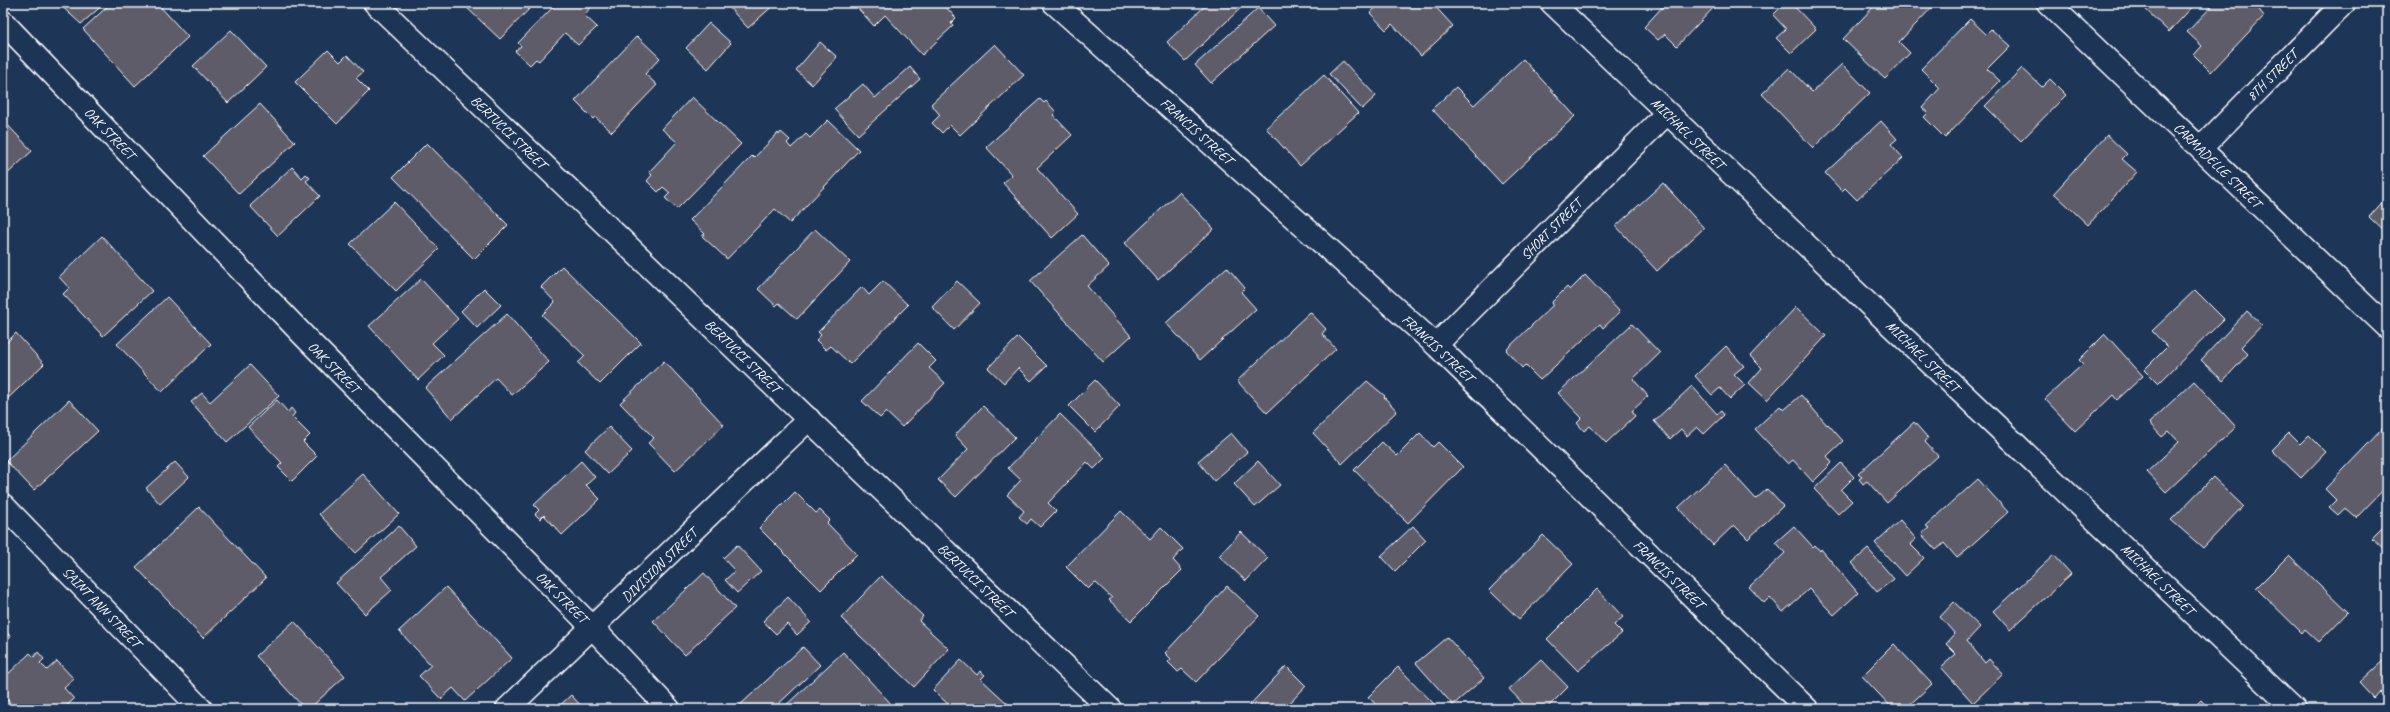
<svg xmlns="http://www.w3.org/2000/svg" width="2390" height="712" font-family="Caveat,sans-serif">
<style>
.building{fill:#5f5c6a;stroke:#fff}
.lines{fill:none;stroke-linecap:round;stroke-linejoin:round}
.street-casing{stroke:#fff;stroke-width:25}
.street{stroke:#1d3557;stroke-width:22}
.labels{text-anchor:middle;stroke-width:3.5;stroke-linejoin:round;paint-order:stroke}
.street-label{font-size:14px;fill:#fff;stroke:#1d3557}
</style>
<rect width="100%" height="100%" fill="#1d3557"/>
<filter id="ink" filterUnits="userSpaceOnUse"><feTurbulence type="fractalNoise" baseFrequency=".025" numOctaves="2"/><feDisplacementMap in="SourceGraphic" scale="8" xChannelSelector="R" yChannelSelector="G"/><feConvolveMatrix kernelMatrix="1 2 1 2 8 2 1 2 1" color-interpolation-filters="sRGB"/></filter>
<g filter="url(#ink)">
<!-- building -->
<g class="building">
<polygon points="58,3 105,3 81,24"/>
<polygon points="111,3 157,3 188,37 135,86 83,29"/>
<polygon points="466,3 535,3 500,39 466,7 468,5"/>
<polygon points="557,3 595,3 584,15 597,27 578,45 565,33 539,61 536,59 530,65 515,51 521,46 518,43"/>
<polygon points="603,3 617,3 610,10"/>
<polygon points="725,3 776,3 748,28"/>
<polygon points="853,3 930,3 934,7 938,3 942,3 956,18 951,23 953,26 922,55 885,15 874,26"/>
<polygon points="1208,3 1246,3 1185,61 1167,42"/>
<polygon points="1381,3 1432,3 1453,26 1421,56 1392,24 1386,30 1370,13"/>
<polygon points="1666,3 1718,3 1677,46 1665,34 1658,40 1644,27"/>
<polygon points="1785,3 1791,3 1816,29 1791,53 1776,38 1786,29 1773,15"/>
<polygon points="1877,3 1936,3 1899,42 1910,53 1885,79 1843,39"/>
<polygon points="2139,3 2196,3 2169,32"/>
<polygon points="2215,3 2254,3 2264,16 2211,72 2194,55 2202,46 2187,32"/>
<polygon points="1258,8 1274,26 1211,83 1195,65"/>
<polygon points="1970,19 1986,34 1991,29 2010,46 1987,69 2000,81 1945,138 1924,117 1928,113 1922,108 1940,88 1921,69"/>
<polygon points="709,23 731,43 708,69 686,48"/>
<polygon points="231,30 266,67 228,103 193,66"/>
<polygon points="637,36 660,58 645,74 657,85 612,132 595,117 593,119 575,101"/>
<polygon points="820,42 837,57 812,85 796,70"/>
<polygon points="995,44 1024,75 960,135 950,125 942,133 932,123 940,115 931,104"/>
<polygon points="328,50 340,62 347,55 363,72 356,78 369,91 337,124 295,82"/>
<polygon points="1523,59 1575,116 1502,184 1432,109 1456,87 1474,105"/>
<polygon points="1343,61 1376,96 1362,109 1329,74"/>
<polygon points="1842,64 1870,93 1813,148 1762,94 1789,68 1812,92"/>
<polygon points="910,67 920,79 858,135 834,109 863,84 875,98"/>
<polygon points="2022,68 2042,87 2050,79 2066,95 2021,141 1985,106"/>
<polygon points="1324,75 1358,113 1300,166 1266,128"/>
<polygon points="692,97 741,144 677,209 665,198 670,193 663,187 658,192 647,181 652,175 649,172 677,142 662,129"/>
<polygon points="1040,99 1044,103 1046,101 1056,112 1053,115 1072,135 1037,168 1078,214 1052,238 1003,183 1012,175 986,147"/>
<polygon points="260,104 295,142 239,194 203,156"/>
<polygon points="3,120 32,151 3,178"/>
<polygon points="828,120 859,150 790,223 775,209 727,259 702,236 705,234 690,220 752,156 754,158 778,133 779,135 781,132 790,140 787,143 791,148 806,134 810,138"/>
<polygon points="1881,121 1897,139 1891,144 1903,158 1857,200 1845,188 1842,191 1825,173"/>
<polygon points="2107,135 2127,154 2122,159 2137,172 2088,225 2054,193"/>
<polygon points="427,143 508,225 474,259 393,177"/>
<polygon points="292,167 302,178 306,174 310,178 306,181 320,196 278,236 250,206"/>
<polygon points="1663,183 1704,228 1657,271 1616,226"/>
<polygon points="1179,192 1214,229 1158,280 1125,243"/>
<polygon points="2387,197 2387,234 2369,217"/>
<polygon points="394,202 439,249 396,291 350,244"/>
<polygon points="815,229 850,262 797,319 779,303 776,306 758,289"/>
<polygon points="1082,235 1109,266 1087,286 1131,336 1103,362 1030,281"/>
<polygon points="102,236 152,291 103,336 63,294 69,288 59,277"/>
<polygon points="562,266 641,343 600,384 578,363 585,356 542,315 555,302 541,287"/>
<polygon points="1227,267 1245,288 1241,292 1256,309 1200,360 1166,323"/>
<polygon points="1585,275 1620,312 1603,328 1600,324 1540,380 1525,365 1522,368 1506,350 1553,305 1552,302 1567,287 1570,290"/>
<polygon points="421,279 458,319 432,343 444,355 418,380 369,326"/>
<polygon points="883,281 908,305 850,364 831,346 826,350 816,340 821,335 818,332 862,287 869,295"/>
<polygon points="957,281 980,303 954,330 932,307"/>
<polygon points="484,288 501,305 477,328 461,311"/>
<polygon points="2195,290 2224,319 2158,384 2144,370 2167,347 2152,331"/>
<polygon points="167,297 211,344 162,392 117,344"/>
<polygon points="1796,307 1826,336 1767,400 1749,383 1762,368 1750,356"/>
<polygon points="2247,311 2262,325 2241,347 2248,354 2223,381 2201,360"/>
<polygon points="1310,312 1326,329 1322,334 1336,349 1267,413 1237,381"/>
<polygon points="507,314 549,362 512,395 496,378 452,419 425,388"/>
<polygon points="1632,324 1660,353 1633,379 1648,396 1632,411 1635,416 1606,443 1590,426 1584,431 1577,423 1582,418 1558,393"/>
<polygon points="16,333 44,364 3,403 3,346"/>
<polygon points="2105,334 2143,376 2117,400 2113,395 2075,431 2045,399 2083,364 2079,360"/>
<polygon points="1018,337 1047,366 1031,381 1018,368 1004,383 988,368"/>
<polygon points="918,343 936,361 929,368 945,383 902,427 886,412 880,418 862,401"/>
<polygon points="1726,346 1744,366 1734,374 1745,385 1730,399 1720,388 1712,395 1695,376"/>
<polygon points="664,361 724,425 675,471 648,443 654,438 620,403"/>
<polygon points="250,365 279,396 227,442 191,402 202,393 210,402"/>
<polygon points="1095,380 1120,406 1095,432 1069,406"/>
<polygon points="1367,381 1385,396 1384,397 1397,411 1342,464 1313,433"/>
<polygon points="2194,381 2236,427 2166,492 2147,472 2179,442 2169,431 2162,437 2149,423"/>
<polygon points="1692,386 1717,414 1721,411 1724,415 1704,434 1697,427 1687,436 1681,429 1670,439 1654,421"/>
<polygon points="1801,395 1827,425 1828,424 1843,441 1827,456 1832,463 1813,482 1793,460 1788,464 1755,429 1780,406 1784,410"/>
<polygon points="69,400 98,431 34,490 6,461"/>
<polygon points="277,400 288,412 291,408 295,413 292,417 310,435 303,442 317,456 292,481 278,467 282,463 248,427"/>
<polygon points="983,406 1015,437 956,497 938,480 968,449 955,435"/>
<polygon points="1060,414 1105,458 1094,469 1087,462 1048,503 1056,511 1040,527 1031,519 1027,524 1019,517 1024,511 1007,495 1021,480 1008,468"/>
<polygon points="1914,422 1928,438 1925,442 1938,456 1887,503 1867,481 1863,484 1859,479 1862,477 1858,474"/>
<polygon points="2387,424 2387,486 2356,518 2345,508 2338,515 2329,507 2336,500 2325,489"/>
<polygon points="609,427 632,451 608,474 585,450"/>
<polygon points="1231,433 1247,452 1214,481 1198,461"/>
<polygon points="1420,433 1433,447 1438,442 1463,467 1408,523 1354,470 1382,442 1397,456"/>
<polygon points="2289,433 2300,444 2309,435 2326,452 2301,478 2272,450"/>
<polygon points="581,461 595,477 586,485 600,499 562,535 544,515 540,519 535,514 539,510 534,505"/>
<polygon points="1258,461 1280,485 1255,507 1234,484"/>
<polygon points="175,462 189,477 160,504 146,488"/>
<polygon points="1841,463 1854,477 1841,490 1852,501 1838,514 1814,489"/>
<polygon points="1725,465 1756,499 1767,489 1783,506 1748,539 1734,525 1713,545 1678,508"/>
<polygon points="363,474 399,514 356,553 319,514"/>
<polygon points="2213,477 2243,506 2203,548 2171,520"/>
<polygon points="1978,479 2008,512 1957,558 1944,543 1936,550 1921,534 1929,528 1926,526"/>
<polygon points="795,492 816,513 820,510 830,520 827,523 857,554 821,590 759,528"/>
<polygon points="199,507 266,578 203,638 136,567"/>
<polygon points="1121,511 1150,539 1161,527 1183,549 1173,560 1182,570 1131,621 1109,600 1112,598 1095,582 1088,589 1066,567"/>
<polygon points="1900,520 1916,539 1910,544 1924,558 1905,576 1875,543"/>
<polygon points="2387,523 2387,552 2372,538"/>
<polygon points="399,526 416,546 381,577 392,590 365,614 336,583"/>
<polygon points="1413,526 1426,540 1395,571 1381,556"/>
<polygon points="1794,526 1813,547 1815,545 1820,551 1821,549 1858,593 1834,615 1809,589 1783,612 1770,597 1764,603 1749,587 1785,553 1776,542"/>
<polygon points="1241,532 1268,558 1246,581 1219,556"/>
<polygon points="1543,535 1573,564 1519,619 1489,590"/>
<polygon points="737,545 761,571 737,593 725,580 735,571 723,558"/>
<polygon points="1868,549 1894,579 1877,592 1852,563"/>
<polygon points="2054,555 2071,574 2010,630 1993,611"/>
<polygon points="2289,555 2348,612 2319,642 2305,629 2302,633 2256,588"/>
<polygon points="704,573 735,608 685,655 653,621"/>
<polygon points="881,576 923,616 919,621 949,649 914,687 841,618"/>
<polygon points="1227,586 1259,616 1196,682 1182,669 1178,672 1168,662 1171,659 1165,653"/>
<polygon points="446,587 512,658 465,701 453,688 441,699 419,676 431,665 399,631"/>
<polygon points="1597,589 1623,617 1614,625 1622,633 1578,671 1547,639"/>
<polygon points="788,597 811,622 797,635 787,624 776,634 763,621"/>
<polygon points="1954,602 1980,627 1967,641 1985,663 1989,659 2003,674 1973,703 1941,667 1956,654 1946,644 1955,634 1940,617"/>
<polygon points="294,621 345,676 309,709 305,709 256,656"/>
<polygon points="3,628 11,637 3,645"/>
<polygon points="1447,637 1484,678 1453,705 1416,663"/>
<polygon points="1894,644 1932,684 1905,709 1893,709 1862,676"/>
<polygon points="803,647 820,665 773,709 744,709 740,705"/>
<polygon points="38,652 44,659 40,663 47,670 57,661 74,679 64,688 74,699 63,709 16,709 3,696 3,679 30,653 34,657"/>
<polygon points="843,652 894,707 782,709"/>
<polygon points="2387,657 2387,699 2380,692 2373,698 2359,683"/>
<polygon points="1541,659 1568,687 1546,709 1528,709 1509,689"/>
<polygon points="961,660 977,675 980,671 985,675 981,679 1008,704 1004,709 953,709 933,690"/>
<polygon points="1286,666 1306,686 1289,704 1294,709 1246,709"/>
<polygon points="1398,667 1439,709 1381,709 1368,697"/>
<polygon points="571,695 584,709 556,709"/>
<polygon points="2201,700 2209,709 2192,709"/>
<polygon points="1962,703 1968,709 1956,709"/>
<polygon points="1717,705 1720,709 1712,709"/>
</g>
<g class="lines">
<defs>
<g id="street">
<polyline points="375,3 1110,709"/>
<polyline points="1054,3 1436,345 1807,709"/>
<polyline points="1552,3 2294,709"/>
<polyline points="2048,3 2387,327"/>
<polyline points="3,22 305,337 593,628 669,709"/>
<polyline points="2201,148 2344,3"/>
<polyline points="1436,345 1667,113"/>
<polyline points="3,505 201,709"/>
<polyline points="507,709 809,419"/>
</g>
</defs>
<!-- street casing -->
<use href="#street" class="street-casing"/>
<!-- street -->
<use href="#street" class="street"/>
</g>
</g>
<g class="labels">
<!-- street labels -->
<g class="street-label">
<text transform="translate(2272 75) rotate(-45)" y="5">8TH STREET</text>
<text transform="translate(1197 131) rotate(42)" y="5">FRANCIS STREET</text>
<text transform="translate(509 132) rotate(44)" y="5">BERTUCCI STREET</text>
<text transform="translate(110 133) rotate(46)" y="5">OAK STREET</text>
<text transform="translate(1688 133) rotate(44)" y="5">MICHAEL STREET</text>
<text transform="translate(2218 165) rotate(44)" y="5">CARMADELLE STREET</text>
<text transform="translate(1551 229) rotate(-45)" y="5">SHORT STREET</text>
<text transform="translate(1438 348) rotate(43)" y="5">FRANCIS STREET</text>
<text transform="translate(743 356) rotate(44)" y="5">BERTUCCI STREET</text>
<text transform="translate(1923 356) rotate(44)" y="5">MICHAEL STREET</text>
<text transform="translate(334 367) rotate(45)" y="5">OAK STREET</text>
<text transform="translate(659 565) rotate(-44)" y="5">DIVISION STREET</text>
<text transform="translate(1669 574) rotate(44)" y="5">FRANCIS STREET</text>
<text transform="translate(2158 579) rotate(44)" y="5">MICHAEL STREET</text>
<text transform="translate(976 580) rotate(44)" y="5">BERTUCCI STREET</text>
<text transform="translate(562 597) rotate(45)" y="5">OAK STREET</text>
<text transform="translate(102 607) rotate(46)" y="5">SAINT ANN STREET</text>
</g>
</g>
<!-- margin -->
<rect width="2390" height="712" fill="none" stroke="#1d3557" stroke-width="16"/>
<rect x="8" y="8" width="2374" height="696" fill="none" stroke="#fff" stroke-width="1.5" filter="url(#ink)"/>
</svg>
